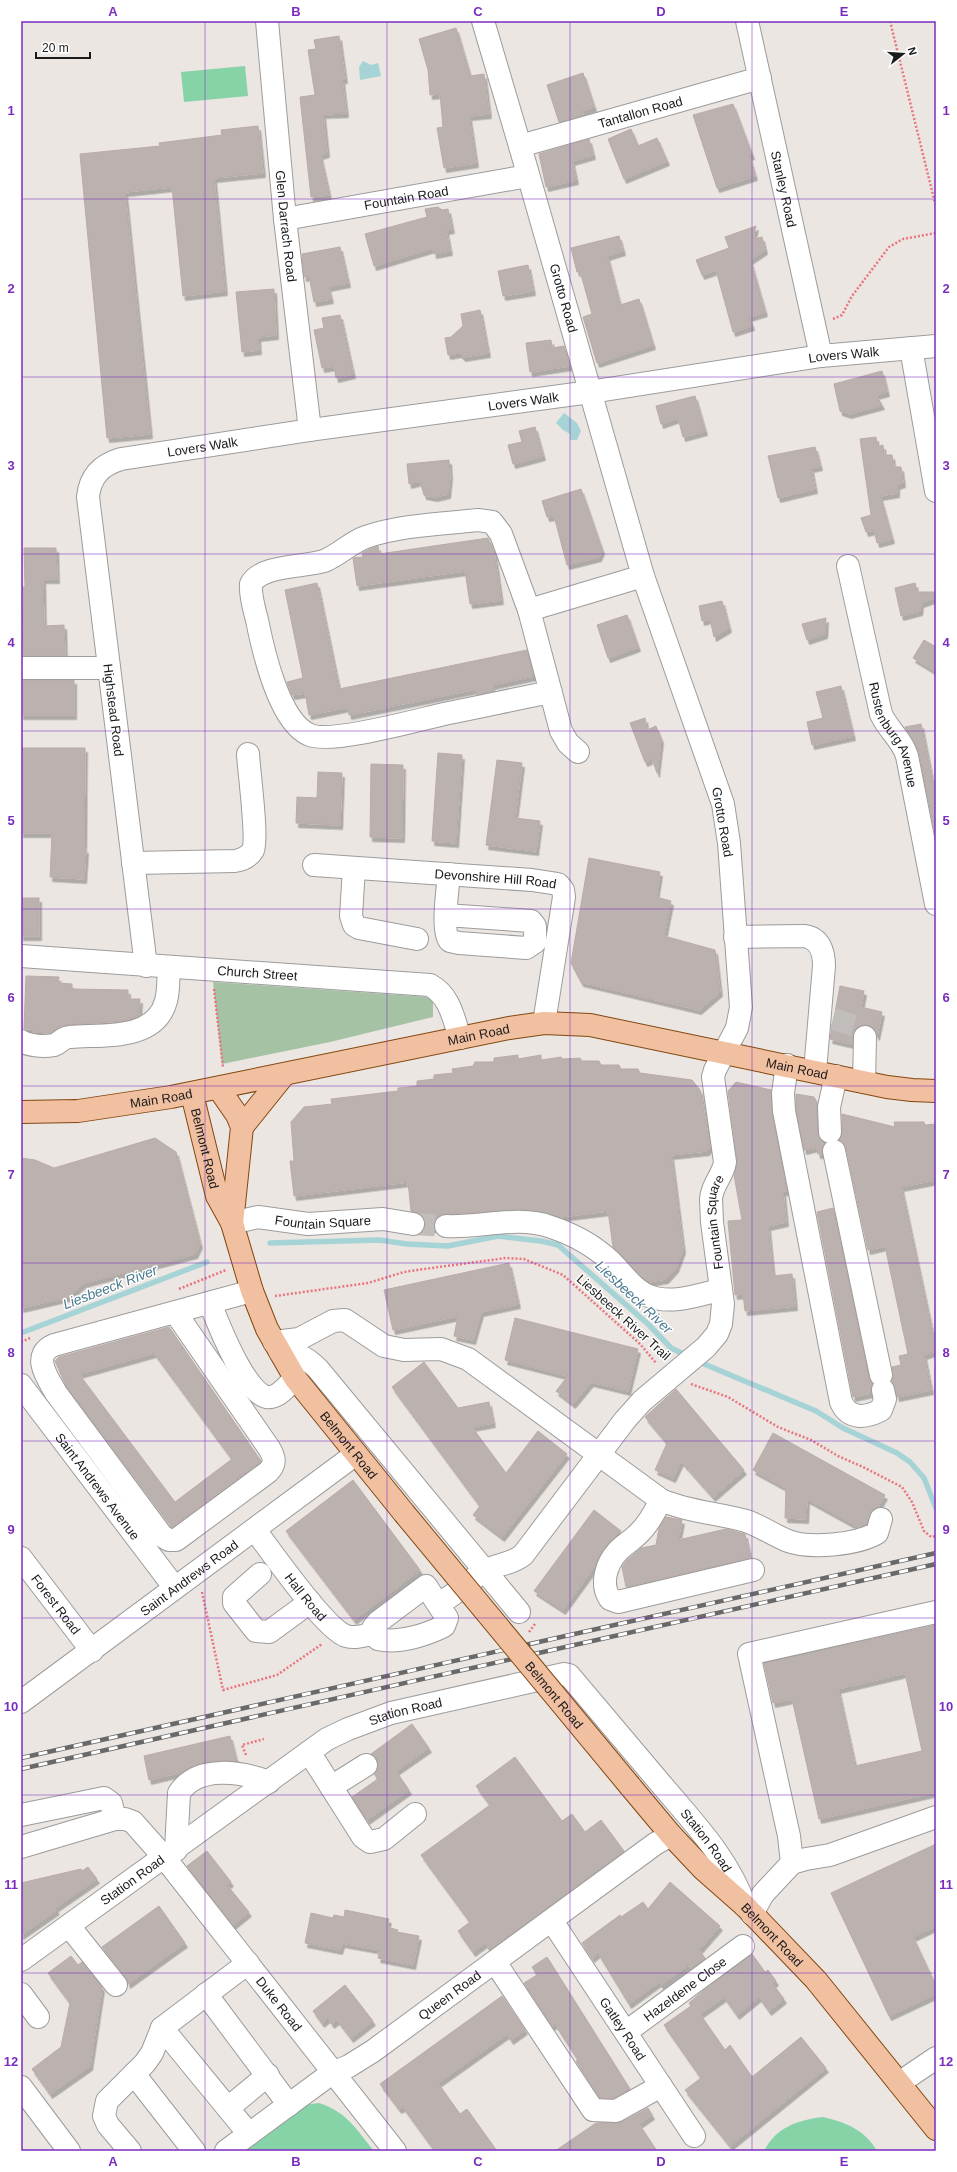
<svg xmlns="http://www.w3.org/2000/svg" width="957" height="2172" font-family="Arial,sans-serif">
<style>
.cemetery{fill:#a6c2a5}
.pitch{fill:#87d3a8}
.water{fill:#a6d3d5}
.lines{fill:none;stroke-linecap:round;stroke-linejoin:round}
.stream{stroke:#a6d3d5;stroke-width:5.5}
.building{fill:#bbb1af;stroke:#bbaba6;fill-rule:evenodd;filter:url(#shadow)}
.minor-tunnel{stroke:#c1bdba;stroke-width:22;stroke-dasharray:22 11;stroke-linecap:butt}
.minor-casing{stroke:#9c9c9c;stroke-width:24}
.major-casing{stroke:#83470f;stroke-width:24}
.path{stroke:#ea747e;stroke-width:2.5;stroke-dasharray:2 2;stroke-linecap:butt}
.minor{stroke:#fff;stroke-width:22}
.major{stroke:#f1c0a1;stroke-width:22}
.rail-casing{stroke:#696969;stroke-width:4.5}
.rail{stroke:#fff;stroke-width:3;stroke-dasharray:9;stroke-linecap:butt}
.major-bridge-casing{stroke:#83470f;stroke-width:24;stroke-linecap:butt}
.major-bridge{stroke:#f1c0a1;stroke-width:22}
.grid{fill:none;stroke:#7b2cbf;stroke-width:1;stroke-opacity:0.55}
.labels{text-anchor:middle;stroke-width:3;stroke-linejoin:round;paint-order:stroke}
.street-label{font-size:13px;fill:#1b1b1b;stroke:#fff}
.water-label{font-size:14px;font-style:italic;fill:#4c7b91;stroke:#fff}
.neatline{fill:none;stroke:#7b2cbf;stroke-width:1.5}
.grid-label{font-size:13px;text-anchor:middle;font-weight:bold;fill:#7b2cbf}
</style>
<defs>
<filter id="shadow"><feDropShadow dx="2.5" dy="4.5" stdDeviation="0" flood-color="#0004"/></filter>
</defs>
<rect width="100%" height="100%" fill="#ebe6e2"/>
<!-- cemetery -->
<polygon class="cemetery" points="213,982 428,997 433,1001 433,1017 330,1042 222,1064"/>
<!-- pitch -->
<g class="pitch">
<polygon points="245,66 248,96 184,102 181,72"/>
<path d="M319,2103C347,2112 356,2129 374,2151H244L304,2105Z"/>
<path d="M823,2117C845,2122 865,2130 877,2151H764C776,2127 798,2120 823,2117Z"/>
</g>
<!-- water -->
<g class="water">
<polygon points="363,61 371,65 378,63 381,76 360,80 359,67"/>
<polygon points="564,413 577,423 581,431 577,440 570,440 570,434 563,430 556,423"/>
</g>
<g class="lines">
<!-- stream -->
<g class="stream">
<polyline points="270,1243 379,1240 407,1244 448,1246 498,1236 541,1241 558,1245 649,1325 671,1348 688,1356"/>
<polyline points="21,1333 207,1262"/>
<polyline points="697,1361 816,1411 843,1428 897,1453 910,1462 924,1478 936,1508"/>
</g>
</g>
<!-- building -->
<g class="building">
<polygon points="456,28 470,76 484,74 489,114 469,116 476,163 444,168 437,128 443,127 440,94 430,95 428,70 419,39"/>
<polygon points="339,36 345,79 342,79 346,113 323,114 327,153 320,155 329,195 311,197 300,97 315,95 308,50 316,49 314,40"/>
<polygon points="583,73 594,107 582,111 583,115 559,122 547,85"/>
<polygon points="733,104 752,155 749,156 755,176 717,188 693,115"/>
<polygon points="258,126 263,173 214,178 225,291 183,296 172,187 125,192 150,434 107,438 80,154 160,146 159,143 222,135 221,130"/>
<polygon points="631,129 638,146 657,138 667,161 624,179 608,139"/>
<polygon points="589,139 593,155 572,161 576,180 546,187 539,154"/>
<polygon points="438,207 442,210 448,209 452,229 446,230 450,251 434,254 433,248 374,266 365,234 427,217 425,209"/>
<polygon points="756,226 753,239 762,237 765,250 750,260 765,312 749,317 752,326 733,332 716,270 702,275 696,260 729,248 725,237"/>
<polygon points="619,236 623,251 607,256 620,305 639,299 653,345 597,363 583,317 592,314 580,271 577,272 571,248"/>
<polygon points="340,247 348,283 328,287 331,299 314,302 309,276 304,277 302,254"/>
<polygon points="528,265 533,291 503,296 498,271"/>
<polygon points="274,289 276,335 258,337 259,350 242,352 236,292"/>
<polygon points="480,310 488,353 463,357 459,353 448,355 445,338 451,337 463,326 461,314"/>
<polygon points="340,315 353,374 336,378 334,366 322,368 314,330 324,328 322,318"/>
<polygon points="551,340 552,348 564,346 570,366 530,372 526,343"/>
<polygon points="882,371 887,392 876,395 882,405 849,414 840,411 834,384"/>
<polygon points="695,396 705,431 683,437 678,418 661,424 656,406"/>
<polygon points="535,427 543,456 513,464 508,445 522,442 519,431"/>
<polygon points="876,437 877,447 883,445 884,455 892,455 894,467 901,467 903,483 897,485 897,493 880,496 892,539 877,543 874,530 866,532 861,518 871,515 860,439"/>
<polygon points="815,447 820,466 811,468 815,489 778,498 768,456"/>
<polygon points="449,460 450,475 448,494 435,497 424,495 420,481 409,484 407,464"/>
<polygon points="581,489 602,550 599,557 567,565 554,516 547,517 542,501"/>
<polygon points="488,538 494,551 501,600 470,604 465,571 357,586 353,558 363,557 362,553 370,549 378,546 379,554"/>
<polygon points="24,548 56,548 57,579 43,579 44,626 64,625 65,656 23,656 21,587 25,587"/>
<polygon points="317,583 339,689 527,650 534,676 492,685 494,691 477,695 476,689 349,715 348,707 309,715 305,693 292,695 287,682 303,678 285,590"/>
<polygon points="915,583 917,592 936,592 936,598 921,603 920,611 901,616 895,588"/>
<polygon points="722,601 729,628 714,637 710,619 702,621 699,606"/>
<polygon points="627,615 638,647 608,658 597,625"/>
<polygon points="826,618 825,634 807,640 802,624"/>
<polygon points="924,640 936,647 936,672 913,658"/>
<rect x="21" y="680" width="53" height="35"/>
<polygon points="841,686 853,736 812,745 807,722 823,718 816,692"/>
<polygon points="645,718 647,730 656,726 661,739 657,773 650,753 650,760 645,762 630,723"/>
<polygon points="921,724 936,801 936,839 919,753 913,739 905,727"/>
<polygon points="21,748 85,748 84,849 86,849 84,879 50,877 52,833 21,833"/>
<polygon points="438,753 462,755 456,843 432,841"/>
<polygon points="497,760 522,763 515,818 540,821 536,851 486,845"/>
<polygon points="371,764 403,765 402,838 370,837"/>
<polygon points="318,772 342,773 340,825 296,823 297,797 317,798"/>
<polygon points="589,858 660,872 656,897 671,901 664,936 715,950 720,992 699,1010 581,982 571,963"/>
<rect x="21" y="898" width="18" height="38"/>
<polygon points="26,976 59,977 58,983 72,984 72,989 128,990 128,999 140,999 139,1015 123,1021 66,1025 50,1033 33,1032 33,1029 24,1029"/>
<polygon points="840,986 864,991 861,1007 882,1012 877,1036 872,1027 865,1025 855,1030 852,1044 830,1039"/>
<polygon points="518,1055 518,1059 541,1055 541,1060 561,1057 563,1059 580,1058 582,1061 599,1061 601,1065 619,1065 621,1069 638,1069 640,1073 692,1080 700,1090 710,1147 707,1151 671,1155 683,1249 676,1268 666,1279 649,1282 613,1247 608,1211 560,1217 525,1210 446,1214 440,1215 435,1219 434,1228 424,1229 425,1219 421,1214 411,1211 408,1182 294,1196 290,1161 294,1161 291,1122 304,1107 332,1104 331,1099 398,1091 398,1088 417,1086 417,1081 434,1079 434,1075 453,1073 452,1069 473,1066 475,1062 494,1062 494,1058"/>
<polygon points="736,1082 771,1090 772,1113 787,1191 783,1191 786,1222 768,1226 773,1276 792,1274 795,1306 745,1311 743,1294 735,1295 728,1221 742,1220 734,1175 737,1160 728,1091"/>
<polygon points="796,1094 814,1097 817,1102 818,1133 820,1139 825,1143 822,1154 818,1154 817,1147 804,1150 796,1109"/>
<polygon points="842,1114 895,1127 894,1122 924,1122 925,1125 936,1124 936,1180 901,1187 936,1351 924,1355 931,1390 897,1397 892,1381 892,1367 901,1365 899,1356 908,1354 885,1246 868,1250 846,1148 839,1140 842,1132"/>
<polygon points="155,1138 176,1152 200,1244 195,1254 84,1283 68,1297 21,1308 21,1158 35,1160 54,1168"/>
<polygon points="833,1208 869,1378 872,1384 871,1393 853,1397 817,1212"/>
<polygon points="509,1263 518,1304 481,1312 473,1340 454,1336 458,1316 393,1330 384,1290"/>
<polygon points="515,1318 638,1349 628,1391 591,1382 573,1404 556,1391 568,1376 505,1360"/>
<path d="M169,1327L261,1461L172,1527L66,1386L55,1361L59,1357ZM154,1353L232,1459L175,1502L79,1374Z"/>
<polygon points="424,1362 458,1408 489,1402 493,1423 472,1427 506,1473 538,1431 567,1454 502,1537 473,1515 480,1506 392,1387"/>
<polygon points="676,1389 744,1470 713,1497 681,1461 673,1478 655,1470 667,1443 645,1417"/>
<polygon points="773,1433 885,1495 878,1507 872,1510 867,1524 858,1527 807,1499 806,1519 785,1518 786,1488 753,1470"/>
<polygon points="353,1480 420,1570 354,1620 286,1531"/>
<polygon points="594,1510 621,1531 604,1548 595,1566 563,1610 534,1591"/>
<polygon points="666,1517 682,1520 678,1540 726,1529 745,1534 750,1558 626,1587 622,1567 627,1560 641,1548 656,1545 659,1528"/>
<path d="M936,1625V1792L819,1819L792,1699L773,1703L764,1663ZM905,1673L922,1751L855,1766L838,1689Z"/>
<polygon points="412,1724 429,1748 396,1771 409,1790 367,1820 352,1797 378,1779 374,1774 378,1764 376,1758 371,1754"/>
<polygon points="230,1736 236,1760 205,1762 182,1772 149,1780 144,1756"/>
<polygon points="515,1757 562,1821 572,1814 585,1832 601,1820 624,1851 490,1950 485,1943 473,1952 458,1931 470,1922 421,1855 490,1805 476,1786"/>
<polygon points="936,1844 936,1926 913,1937 936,1986 936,1994 889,2016 831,1893"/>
<polygon points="207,1851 231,1882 227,1885 249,1912 233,1925 187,1866"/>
<polygon points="88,1867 97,1879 55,1908 57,1910 21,1935 21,1883 81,1869 82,1871"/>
<polygon points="670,1882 720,1926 699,1950 705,1958 691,1969 688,1965 661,1985 659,1982 629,2004 598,1953 592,1958 582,1943 620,1915 621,1917 643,1902 648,1909"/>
<polygon points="159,1906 185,1943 128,1984 126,1977 102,1947"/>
<polygon points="345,1910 389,1919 387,1927 398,1930 397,1932 419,1936 413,1965 378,1958 380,1950 342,1943 340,1950 305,1943 311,1913 333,1918 334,1915 344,1917"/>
<polygon points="752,1954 765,1972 768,1970 776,1981 773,1984 784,1999 769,2011 759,1997 737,2015 724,1997 700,2014 725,2050 730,2045 752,2077 801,2037 826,2068 730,2146 685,2090 701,2078 664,2025 691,2006 689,2003 704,1990"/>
<polygon points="71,1956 78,1965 82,1962 102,1987 90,2066 50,2094 32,2069 61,2047 70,2003 48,1973"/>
<polygon points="547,1957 630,2089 613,2098 600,2098 576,2061 578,2060 555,2024 552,2026 524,1983 537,1975 532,1967"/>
<polygon points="345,1985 373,2021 351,2038 337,2020 332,2024 328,2018 322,2023 313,2011"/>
<polygon points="502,1996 525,2030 511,2040 507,2034 438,2083 460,2114 467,2109 497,2151 435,2151 403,2107 399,2109 380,2084"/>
<polygon points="648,2108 652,2115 639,2124 657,2151 555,2151 596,2123 622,2122"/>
</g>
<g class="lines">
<!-- minor-tunnel -->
<g class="minor-tunnel">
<polyline points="833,1019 859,1027 865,1037"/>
<polyline points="413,1224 446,1226"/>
</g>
<defs>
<g id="minor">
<path id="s1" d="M267,21L285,219L310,430"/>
<path id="s2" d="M747,21L821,356"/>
<path id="s3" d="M520,146L760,78"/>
<path id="s4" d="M285,219L528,176"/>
<polyline points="911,348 936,491"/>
<path id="s5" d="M848,566L881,714C888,730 902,739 907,756L936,904"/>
<polyline points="529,610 643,576"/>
<polyline points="21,668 109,668"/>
<path d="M551,692C515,699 480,707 444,714C417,720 332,744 310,735C279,723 263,650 257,620C254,608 250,596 251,584C261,565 304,567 324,561C339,555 351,542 366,537C401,525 442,524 478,520L492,522L501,534L529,610L561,731L568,743L578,752"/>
<path d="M133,863L235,861C241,860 249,857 253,850C258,838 249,772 248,754"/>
<path id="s6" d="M314,865L532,880L558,884L563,890L564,897L544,1023"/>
<polyline points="354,868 351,916 354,925 359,928 417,939"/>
<path d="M446,915L531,921L535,926V942L526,948L459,943L450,941C441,932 448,888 449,874"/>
<path d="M735,937L804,936C820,938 824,952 824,966L815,1071"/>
<path id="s7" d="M21,956L430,985C450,996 453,1017 460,1038"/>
<path id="s8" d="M146,966L88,497C90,476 101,465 121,459L310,430L590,392L821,356L936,346"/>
<path d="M21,1041C30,1046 44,1047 54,1045C60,1043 63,1037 70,1037C101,1034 155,1042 166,1001C169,990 168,978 169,967"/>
<path d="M787,1065L783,1093L784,1111L841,1402C849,1420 866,1418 881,1410L885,1399L883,1390"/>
<polyline points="864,1082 865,1037"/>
<polyline points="830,1132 829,1107 836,1076"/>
<polyline points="834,1151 881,1375"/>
<path id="s9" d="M232,1223L258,1217L308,1224L383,1219L413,1224"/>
<path d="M446,1226C481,1228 517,1215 551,1227C572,1234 592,1244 609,1260C621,1271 633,1290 649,1296C671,1305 698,1295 720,1290"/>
<path d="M210,1303C217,1321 248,1402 271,1397C280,1396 289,1384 295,1378"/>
<path d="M175,1312L269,1448C275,1458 276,1464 268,1472L176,1540H169L162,1536L56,1393C47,1377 31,1355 54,1345L252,1291"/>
<path d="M274,1342L299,1339L333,1321L345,1320L384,1346L404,1350L441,1349L468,1359L661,1500C689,1512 718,1513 746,1521C761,1526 773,1535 788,1541C810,1549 856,1545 877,1533L881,1519"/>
<path d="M280,1352C297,1353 306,1357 318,1369L519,1612"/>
<path id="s10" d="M21,1385L175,1588"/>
<path d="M661,1500C655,1511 650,1522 641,1531C634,1539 625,1544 618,1551C606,1564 600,1584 610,1599L618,1602L753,1570"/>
<path id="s11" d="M255,1530C271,1551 324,1628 346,1636C354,1639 365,1635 373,1634"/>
<path id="s12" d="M21,1558L92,1651"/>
<polyline points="260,1574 234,1597 234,1603 256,1631 269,1632 310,1602"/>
<path d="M426,1586L447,1618L444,1626C426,1635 398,1644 378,1639L373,1634V1628L378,1622Z"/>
<path id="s13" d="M439,1603C456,1595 467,1582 483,1572C495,1564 511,1565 523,1555L625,1420L642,1401L706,1347L717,1334L721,1324L723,1304L712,1222L711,1199C712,1184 723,1176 725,1162L713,1077L715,1070L737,1028L741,1007L729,843L723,804L643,576L520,146L483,21"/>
<path id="s14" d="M21,1702L356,1454"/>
<polyline points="309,1752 363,1837 370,1842 384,1839 415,1814"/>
<polyline points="331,1787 366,1765"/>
<polyline points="21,1815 104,1798 111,1803 115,1819"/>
<path id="s15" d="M21,1847L115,1819H125L133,1822L164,1857L395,2151"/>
<path d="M176,1850L179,1793C198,1764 242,1772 269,1782"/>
<polyline points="792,1863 789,1836 749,1654 936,1612"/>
<polyline points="752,1914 763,1894 792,1863 806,1859 830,1855 936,1817"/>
<path id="s16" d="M552,1921L694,2136"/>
<polyline points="69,1926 116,1985"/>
<path id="s17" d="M21,1960L327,1739L348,1729L391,1713L564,1674L569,1675C600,1712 631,1748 661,1784C693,1822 729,1859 745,1906"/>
<polyline points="495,1962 593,2110 616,2111 661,2086"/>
<polyline points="21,1994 38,2017"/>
<polyline points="206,1994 289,2105"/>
<polyline points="162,2028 249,2134"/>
<path id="s18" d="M626,2032L743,1946"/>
<polyline points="134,2074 194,2151"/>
<polyline points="899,2083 936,2058"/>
<polyline points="21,2087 69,2151"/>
<polyline points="228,2108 268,2075"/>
<polyline points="130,2151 108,2125 104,2116 107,2101 145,2063 152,2053 162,2028 248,1963"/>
<path id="s19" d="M226,2151L332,2073L349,2066L373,2051L655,1844L671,1835"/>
</g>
<g id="major">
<polyline points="219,1089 237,1115 242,1127 232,1223"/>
<path id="s20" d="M192,1094L217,1196L232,1223L252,1291L267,1329L295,1378L404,1513"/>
<path id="s21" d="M21,1112L78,1111L171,1097L509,1028L544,1023L590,1025L887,1087L912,1090L936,1091"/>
<polyline points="242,1127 283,1076"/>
<path id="s22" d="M630,1786L671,1835L703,1869L745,1906L816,1980L936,2129"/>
</g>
</defs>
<!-- minor casing -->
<use href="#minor" class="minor-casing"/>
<!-- major casing -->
<use href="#major" class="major-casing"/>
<!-- path -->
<g class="path">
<polyline points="890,21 936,207"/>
<polyline points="833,319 842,315 852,296 889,247 903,239 936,233"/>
<polyline points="214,989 223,1067"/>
<polyline points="179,1289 226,1270"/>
<polyline points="275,1296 368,1283 404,1272 424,1269 506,1258 524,1259 563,1275 640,1344 656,1363"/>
<polyline points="21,1342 30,1338"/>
<polyline points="691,1384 728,1397 778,1427 811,1440 838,1456 863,1467 902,1487 912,1502 924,1531 931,1537 936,1536"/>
<polyline points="202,1592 223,1690 277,1675 322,1644"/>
<polyline points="529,1632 535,1624"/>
<polyline points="246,1755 242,1745 264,1739"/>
</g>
<!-- minor -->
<use href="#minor" class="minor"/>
<!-- major -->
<use href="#major" class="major"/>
<defs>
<g id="rail">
<polyline points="21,1758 936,1553"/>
<polyline points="21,1769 936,1564"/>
</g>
</defs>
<!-- rail casing -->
<use href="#rail" class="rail-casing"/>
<!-- rail -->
<use href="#rail" class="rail"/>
<defs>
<g id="major-bridge">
<path id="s23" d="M404,1513L630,1786"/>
</g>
</defs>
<!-- major-bridge casing -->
<use href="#major-bridge" class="major-bridge-casing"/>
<!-- major-bridge -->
<use href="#major-bridge" class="major-bridge"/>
</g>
<!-- grid -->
<path class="grid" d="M205,21V2151M387,21V2151M570,21V2151M752,21V2151M21,199H936M21,377H936M21,554H936M21,731H936M21,909H936M21,1086H936M21,1263H936M21,1441H936M21,1618H936M21,1795H936M21,1973H936"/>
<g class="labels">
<!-- street labels -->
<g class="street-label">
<text dy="5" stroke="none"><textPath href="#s3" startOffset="125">Tantallon Road</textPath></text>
<text dy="5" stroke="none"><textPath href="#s2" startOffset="172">Stanley Road</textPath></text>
<text dy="5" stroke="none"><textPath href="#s4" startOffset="123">Fountain Road</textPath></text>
<text dy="5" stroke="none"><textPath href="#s1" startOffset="206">Glen Darrach Road</textPath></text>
<text transform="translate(564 298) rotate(74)" y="5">Grotto Road</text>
<text dy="5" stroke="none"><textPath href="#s8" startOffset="1257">Lovers Walk</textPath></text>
<text dy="5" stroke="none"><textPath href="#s8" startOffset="933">Lovers Walk</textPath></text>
<text dy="5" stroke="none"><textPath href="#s8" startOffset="609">Lovers Walk</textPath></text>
<text transform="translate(114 710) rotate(83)" y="5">Highstead Road</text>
<text dy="5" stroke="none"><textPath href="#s5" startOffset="176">Rustenburg Avenue</textPath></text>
<text transform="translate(723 822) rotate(80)" y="5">Grotto Road</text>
<text dy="5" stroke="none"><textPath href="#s6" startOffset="182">Devonshire Hill Road</textPath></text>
<text dy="5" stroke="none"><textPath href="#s7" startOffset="237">Church Street</textPath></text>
<text dy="5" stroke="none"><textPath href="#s21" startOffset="465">Main Road</textPath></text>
<text dy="5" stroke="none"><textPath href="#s21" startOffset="789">Main Road</textPath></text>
<text dy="5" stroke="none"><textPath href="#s21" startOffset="141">Main Road</textPath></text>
<text dy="5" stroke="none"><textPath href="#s20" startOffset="56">Belmont Road</textPath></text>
<text dy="5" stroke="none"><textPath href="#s9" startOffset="92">Fountain Square</textPath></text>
<text dy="5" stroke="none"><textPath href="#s13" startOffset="507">Fountain Square</textPath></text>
<text transform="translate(624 1317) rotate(42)" y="5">Liesbeeck River Trail</text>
<text dy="5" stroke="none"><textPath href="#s20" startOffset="390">Belmont Road</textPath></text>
<text dy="5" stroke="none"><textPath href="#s10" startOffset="127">Saint Andrews Avenue</textPath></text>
<text dy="5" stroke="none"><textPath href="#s14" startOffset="209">Saint Andrews Road</textPath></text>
<text dy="5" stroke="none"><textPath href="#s11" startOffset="84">Hall Road</textPath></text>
<text dy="5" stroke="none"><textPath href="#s12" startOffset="58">Forest Road</textPath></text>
<text dy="5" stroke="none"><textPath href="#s23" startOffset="236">Belmont Road</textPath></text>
<text dy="5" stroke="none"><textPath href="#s17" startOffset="461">Station Road</textPath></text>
<text dy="5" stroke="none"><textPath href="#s17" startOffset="844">Station Road</textPath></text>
<text dy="5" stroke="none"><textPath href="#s17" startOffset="137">Station Road</textPath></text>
<text dy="5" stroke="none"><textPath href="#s22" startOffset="206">Belmont Road</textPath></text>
<text dy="5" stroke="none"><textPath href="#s18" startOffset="73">Hazeldene Close</textPath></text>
<text dy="5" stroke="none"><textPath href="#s19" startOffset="273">Queen Road</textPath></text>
<text dy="5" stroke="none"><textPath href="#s15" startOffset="350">Duke Road</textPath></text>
<text dy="5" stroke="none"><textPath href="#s16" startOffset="129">Gatley Road</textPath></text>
</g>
<!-- water labels -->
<g class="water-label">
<text transform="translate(110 1287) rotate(-21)" y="5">Liesbeeck River</text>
<text transform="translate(634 1297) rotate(43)" y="5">Liesbeeck River</text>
</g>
</g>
<!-- border -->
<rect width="957" height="2172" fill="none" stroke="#ffffff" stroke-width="44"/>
<!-- north arrow -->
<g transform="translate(903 54) rotate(73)" stroke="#ffffff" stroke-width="3" paint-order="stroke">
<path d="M0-3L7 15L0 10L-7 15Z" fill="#1b1b1b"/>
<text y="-6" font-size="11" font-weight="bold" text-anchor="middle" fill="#1b1b1b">N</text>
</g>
<!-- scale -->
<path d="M36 52v6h54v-6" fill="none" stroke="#1b1b1b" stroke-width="2"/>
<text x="42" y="52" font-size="12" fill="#1b1b1b" stroke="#ffffff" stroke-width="3" paint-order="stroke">20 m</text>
<rect x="22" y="22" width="913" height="2128" class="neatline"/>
<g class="grid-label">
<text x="113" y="16">A</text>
<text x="296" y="16">B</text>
<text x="478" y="16">C</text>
<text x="661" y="16">D</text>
<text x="844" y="16">E</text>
<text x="11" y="115">1</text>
<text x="946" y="115">1</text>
<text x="11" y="293">2</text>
<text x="946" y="293">2</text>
<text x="11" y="470">3</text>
<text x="946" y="470">3</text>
<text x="11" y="647">4</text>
<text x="946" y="647">4</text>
<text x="11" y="825">5</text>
<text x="946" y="825">5</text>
<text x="11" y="1002">6</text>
<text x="946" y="1002">6</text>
<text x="11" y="1179">7</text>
<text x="946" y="1179">7</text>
<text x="11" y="1357">8</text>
<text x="946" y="1357">8</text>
<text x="11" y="1534">9</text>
<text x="946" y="1534">9</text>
<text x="11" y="1711">10</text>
<text x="946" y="1711">10</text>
<text x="11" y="1889">11</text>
<text x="946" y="1889">11</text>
<text x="11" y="2066">12</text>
<text x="946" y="2066">12</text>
<text x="113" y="2166">A</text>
<text x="296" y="2166">B</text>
<text x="478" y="2166">C</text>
<text x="661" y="2166">D</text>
<text x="844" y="2166">E</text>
</g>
</svg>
